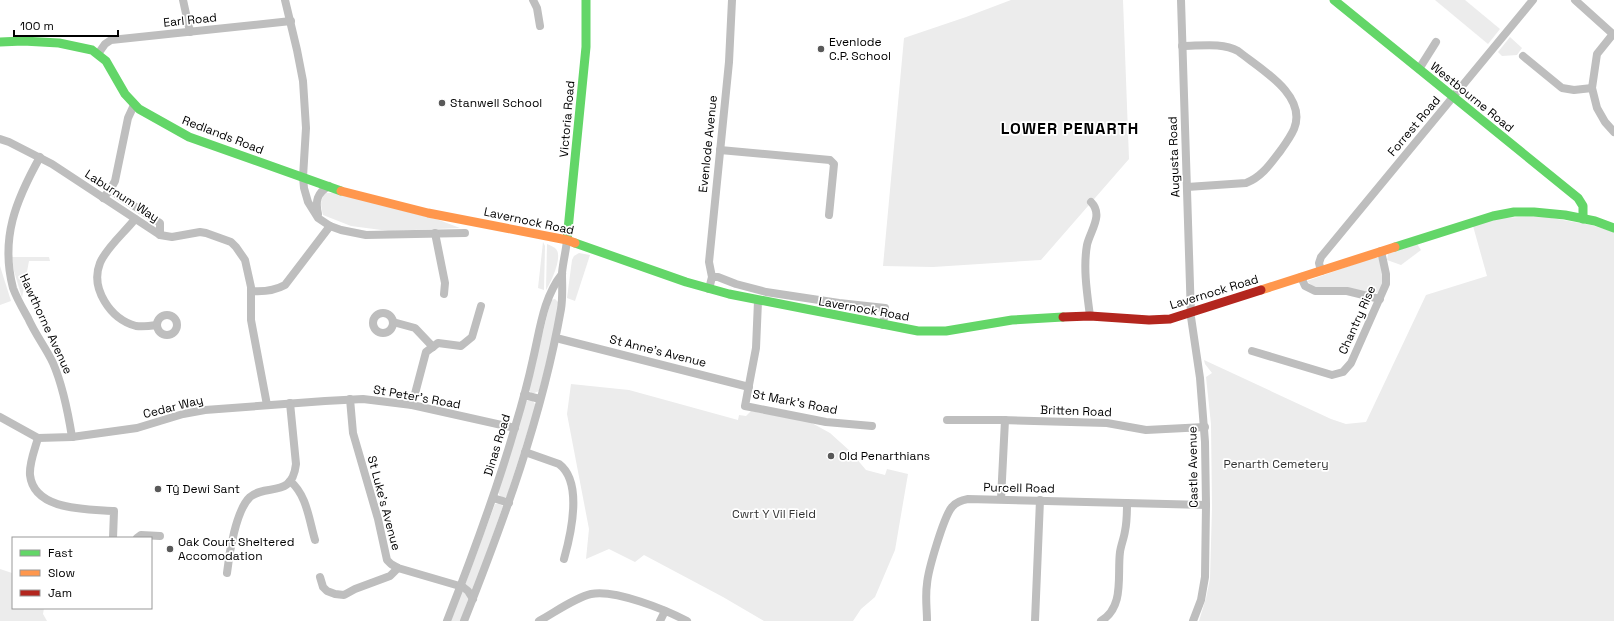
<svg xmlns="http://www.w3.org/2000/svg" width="1614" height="621" font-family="'Space Grotesk',sans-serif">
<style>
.green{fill:#ececec}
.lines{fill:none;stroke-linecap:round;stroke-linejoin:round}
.street{stroke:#bebebe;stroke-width:8}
.fast{stroke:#63d668;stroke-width:9}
.slow{stroke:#ff974d;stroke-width:9}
.jam{stroke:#b3261e;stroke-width:9}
.poi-dot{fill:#595959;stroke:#fff;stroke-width:1.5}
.labels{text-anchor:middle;stroke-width:3.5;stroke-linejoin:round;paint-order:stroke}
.street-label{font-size:12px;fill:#000;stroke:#fff}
.poi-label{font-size:12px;fill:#000;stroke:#fff;text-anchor:start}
.park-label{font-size:12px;fill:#333;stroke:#fff}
.district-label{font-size:16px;font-weight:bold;letter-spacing:1px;fill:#000;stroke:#fff}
</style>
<rect width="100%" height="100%" fill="#fff"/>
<!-- green -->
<g class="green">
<polygon points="1011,0 1123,0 1129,159 1041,260 933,267 883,266 904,38 966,17"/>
<polygon points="1435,0 1465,0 1500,29 1488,44"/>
<polygon points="1510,37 1522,48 1517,55 1502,56 1498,52"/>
<path d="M326,193H336L439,220L460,228L389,231L351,226L323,215C321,206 319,200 326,193Z"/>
<polygon points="1540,216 1591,225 1614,232 1614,621 1199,621 1206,598 1210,579 1212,508 1211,424 1206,377 1212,373 1205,364 1204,360 1331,419 1346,424 1366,422 1426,295 1487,276 1473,226 1499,218"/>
<polygon points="543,242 545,246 544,290 538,288"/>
<path d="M547,244C550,245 554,247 556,249C563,257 551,282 546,290Z"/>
<polygon points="1417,244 1421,250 1401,265 1387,260 1388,254"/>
<polygon points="579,253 590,255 575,301 567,298 572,260 574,256"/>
<polygon points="12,257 49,257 50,261 29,261 22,298 14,271"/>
<path d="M1375,257L1380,259C1382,270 1387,285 1377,293L1316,289L1307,281Z"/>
<polygon points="0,266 11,301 0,305"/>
<polygon points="555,299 559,303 552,340 539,391 532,394 529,390 529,387 551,300"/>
<polygon points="571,384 629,390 738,420 739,415 746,416 751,411 810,422 830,433 850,451 866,470 885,475 887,469 908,474 895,550 875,597 861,609 853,621 764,621 723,597 644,555 635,562 609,549 586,559 589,529 567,414"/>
<polygon points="532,400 535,404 535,408 507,496 504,498 500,496 498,492 526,401"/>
<polygon points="495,504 499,504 503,506 473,591 465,585"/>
<polygon points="0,569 12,573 13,572 13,608 44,608 43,614 47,621 0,621"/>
<polygon points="462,590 469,597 461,621 449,621"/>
</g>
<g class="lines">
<!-- street -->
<g class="street">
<polyline points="183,0 190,32"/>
<polyline points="285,0 297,50 303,81 306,128 303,177 304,188 308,202 318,218 330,226 341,230 366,235 465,233"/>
<polyline points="533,0 537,8 540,26"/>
<polyline points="1181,0 1191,317 1200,378 1205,442 1206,505 1205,577 1201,600 1193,621"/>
<polyline points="1575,0 1614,35"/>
<polyline points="1613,34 1597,54 1592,88 1597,108 1605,122 1614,132"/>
<path d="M1182,46C1200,46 1222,42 1238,51C1259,68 1308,95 1294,129C1291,136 1286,143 1281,150C1271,163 1262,177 1246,183L1187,187"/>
<polyline points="98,54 105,44 111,40 291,21"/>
<polyline points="1523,56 1562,88 1574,90 1592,88"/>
<polyline points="1419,69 1436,42"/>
<polyline points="0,139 9,142 52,164 160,235 172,237 200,232 206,233 231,242 236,247 245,260 251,287 251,320 267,405"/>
<polyline points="720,150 830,160 834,164 829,215"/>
<path d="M40,157C16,200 0,238 13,288C17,299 23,309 28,318C35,334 46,348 53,363C63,386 68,412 72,437"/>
<polyline points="110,190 160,223 160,235"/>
<polyline points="103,198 110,190 115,181 128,118 134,105"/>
<path d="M318,214C315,201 317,193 329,186"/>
<path d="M135,219C125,232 106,248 100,263C90,288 110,319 136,326C143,327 150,326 157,325"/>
<polyline points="435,233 445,283 444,294"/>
<polyline points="1321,271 1319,263 1321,257 1533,0"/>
<polyline points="712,277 718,277 736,284 766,292 839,303 885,308 883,325"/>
<polyline points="1301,277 1305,286 1315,291 1347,291 1380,299"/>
<polyline points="709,289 712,277 709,262 729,62 732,0"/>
<path d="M251,291C264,292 274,291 285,285L330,226"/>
<polyline points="758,301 756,348 745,406 826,422 872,426"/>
<circle cx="383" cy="323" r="10"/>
<circle cx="167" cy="325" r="10"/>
<path d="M1090,316C1087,293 1083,268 1087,245C1090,231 1104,215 1091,202"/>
<polyline points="393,322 415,328 433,347"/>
<polyline points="560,339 749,387"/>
<polyline points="1252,351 1332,375 1343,372 1351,363 1386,284 1386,274 1381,251"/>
<polyline points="524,395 540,399"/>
<polyline points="350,399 353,433 378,519 387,560 391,564 398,568 463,587 468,591 473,599"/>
<polyline points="412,405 426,352 438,343 461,346 472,337 481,306"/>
<polyline points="0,417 38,438 72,437 137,428 183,414 205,410 325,401 363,399 412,405 515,428"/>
<polyline points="947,420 1001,420 1107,423 1146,430 1205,427"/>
<path d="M38,438C35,449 29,463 30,475C34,511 87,509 114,511L113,538"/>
<path d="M525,452L559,464C583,482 571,534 564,559"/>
<path d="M290,481C307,495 309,520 315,540"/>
<polyline points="493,498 509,503"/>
<polyline points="1001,499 1005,420"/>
<polyline points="137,538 141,535 160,536"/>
<path d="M227,573C229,554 236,510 250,497C267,483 292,499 296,464L290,403"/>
<polyline points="320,577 323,587 327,591 335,594 344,595 355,589 390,576 398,568"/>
<path d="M447,621C472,557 496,493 515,427C522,404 528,382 533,359C540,330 543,298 562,274"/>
<path d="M464,621C504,520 542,416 561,309C563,297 562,285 562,273C563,262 566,251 567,240"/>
<path d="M539,621C554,613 574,598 591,594C615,589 666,610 687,621"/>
<polyline points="660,621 665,611"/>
<path d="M927,621C927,609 925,596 927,584C928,570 944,516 952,507C956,502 962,500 968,499L1206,505"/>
<polyline points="1035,621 1040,500"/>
<path d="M1101,621C1125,607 1117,575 1120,552C1121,545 1124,538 1125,531C1127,522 1127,512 1127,503"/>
</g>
<!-- fast -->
<g class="fast">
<polyline points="1334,0 1578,198 1583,206 1583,219"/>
<polyline points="0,42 23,41 59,43 92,50 106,61 125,94 139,109 189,137 341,191"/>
<polyline points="567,240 586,47 586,0"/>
<polyline points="575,243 686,282 729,294 918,331 946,331 1012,320 1063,317"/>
<polyline points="1395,247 1493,216 1514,212 1534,212 1565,215 1595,221 1614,228"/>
</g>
<!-- slow -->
<g class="slow">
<polyline points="341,191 428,213 567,240 575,243"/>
<polyline points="1261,290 1395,247"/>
</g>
<!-- jam -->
<polyline class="jam" points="1063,317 1090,316 1149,320 1170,319 1261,290"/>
</g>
<!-- markers -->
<g class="poi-dot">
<circle cx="821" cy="49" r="4"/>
<circle cx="442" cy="103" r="4"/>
<circle cx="831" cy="456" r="4"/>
<circle cx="158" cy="489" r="4"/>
<circle cx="170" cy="549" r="4"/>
</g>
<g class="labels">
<!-- street labels -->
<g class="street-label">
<text transform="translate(190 20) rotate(-6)" y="4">Earl Road</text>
<text transform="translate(1472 97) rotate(39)" y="4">Westbourne Road</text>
<text transform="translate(567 119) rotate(-85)" y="4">Victoria Road</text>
<text transform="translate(1414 126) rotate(-50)" y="4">Forrest Road</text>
<text transform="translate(223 135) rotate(21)" y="4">Redlands Road</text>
<text transform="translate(708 144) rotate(-84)" y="4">Evenlode Avenue</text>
<text transform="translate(1174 157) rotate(-92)" y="4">Augusta Road</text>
<text transform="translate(122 196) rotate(33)" y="4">Laburnum Way</text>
<text transform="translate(529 221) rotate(12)" y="4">Lavernock Road</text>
<text transform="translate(1214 292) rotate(-17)" y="4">Lavernock Road</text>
<text transform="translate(864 309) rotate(10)" y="4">Lavernock Road</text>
<text transform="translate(1357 320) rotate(-66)" y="4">Chantry Rise</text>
<text transform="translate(46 324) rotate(65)" y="4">Hawthorne Avenue</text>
<text transform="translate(658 351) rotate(14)" y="4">St Anne's Avenue</text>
<text transform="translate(417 397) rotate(10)" y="4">St Peter's Road</text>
<text transform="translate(795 402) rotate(11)" y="4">St Mark's Road</text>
<text transform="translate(173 407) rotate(-14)" y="4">Cedar Way</text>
<text transform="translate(1076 411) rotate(2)" y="4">Britten Road</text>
<text transform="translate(497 445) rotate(-73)" y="4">Dinas Road</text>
<text transform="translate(1193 467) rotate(-91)" y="4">Castle Avenue</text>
<text transform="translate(1019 488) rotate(1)" y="4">Purcell Road</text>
<text transform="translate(384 503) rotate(75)" y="4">St Luke's Avenue</text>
</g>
<!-- poi labels -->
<g class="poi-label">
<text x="829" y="46">Evenlode<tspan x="829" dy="14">C.P. School</tspan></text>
<text x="450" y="107">Stanwell School</text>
<text x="839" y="460">Old Penarthians</text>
<text x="166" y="493">Tŷ Dewi Sant</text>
<text x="178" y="546">Oak Court Sheltered<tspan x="178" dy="14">Accomodation</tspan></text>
</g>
<!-- park labels -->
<g class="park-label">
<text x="1276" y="468">Penarth Cemetery</text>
<text x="774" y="518">Cwrt Y Vil Field</text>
</g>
<!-- district labels -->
<g class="district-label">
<text x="1070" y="134">LOWER PENARTH</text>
</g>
</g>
<!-- legend -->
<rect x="12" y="537" width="140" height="72" fill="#ffffff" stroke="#999999"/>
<rect x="20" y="550" width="20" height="6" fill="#63d668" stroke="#999999"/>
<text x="48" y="557" font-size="12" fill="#000000">Fast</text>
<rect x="20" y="570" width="20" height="6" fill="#ff974d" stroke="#999999"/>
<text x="48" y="577" font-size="12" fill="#000000">Slow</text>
<rect x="20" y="590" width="20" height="6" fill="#b3261e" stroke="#999999"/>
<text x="48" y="597" font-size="12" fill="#000000">Jam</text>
<!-- scale -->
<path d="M14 30v6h104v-6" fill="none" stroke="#000000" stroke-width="2"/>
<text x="20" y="30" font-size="12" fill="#000000" stroke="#ffffff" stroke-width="3" paint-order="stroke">100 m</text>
</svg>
